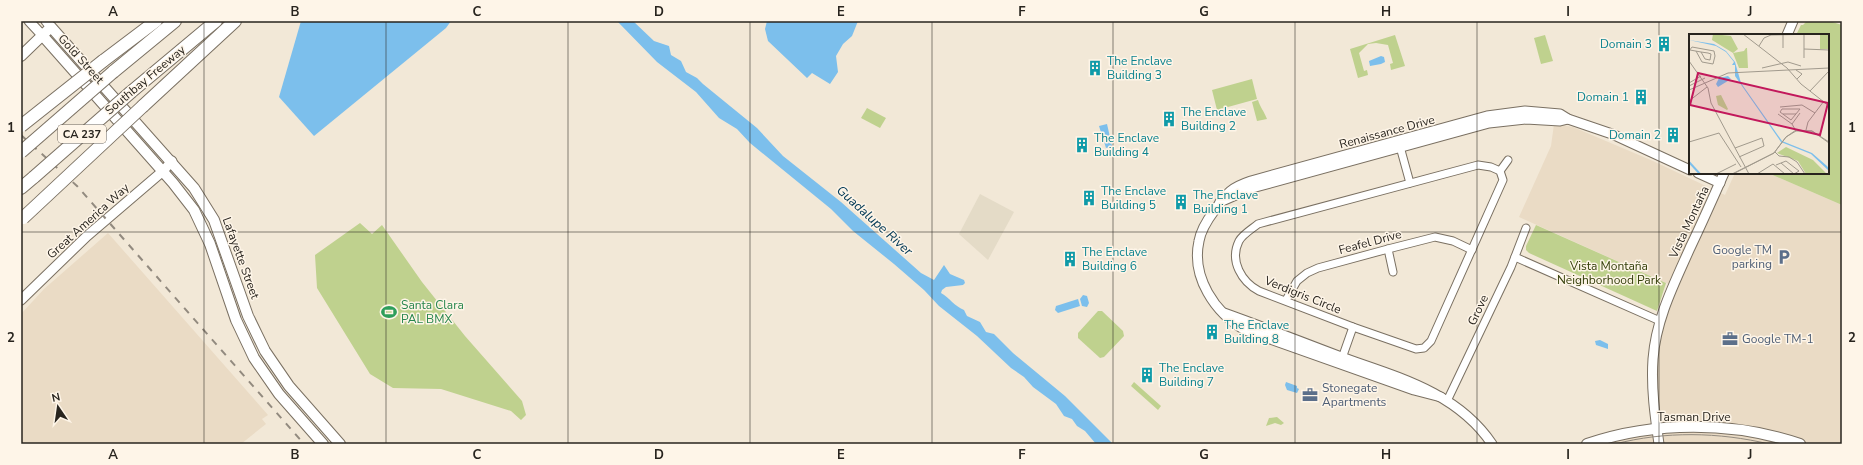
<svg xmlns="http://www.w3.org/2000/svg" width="1863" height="465" font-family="'Nunito Sans',sans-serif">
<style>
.built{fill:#eadbc5}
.industrial{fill:#e4dbc7}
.green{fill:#bfd18e}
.water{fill:#7cbfec}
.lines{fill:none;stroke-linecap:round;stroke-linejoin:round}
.street-casing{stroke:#7a7062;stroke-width:9}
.secondary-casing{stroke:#7a7062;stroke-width:11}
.primary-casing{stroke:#7a7062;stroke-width:12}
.highway-casing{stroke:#7a7062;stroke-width:14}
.street{stroke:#fff;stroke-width:7}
.secondary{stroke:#fff;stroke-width:9}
.primary{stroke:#fff;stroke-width:10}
.highway{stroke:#fff;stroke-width:12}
.tram{stroke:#928a7f;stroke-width:1}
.rail{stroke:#928a7f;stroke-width:2;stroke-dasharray:7 7;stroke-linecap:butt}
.highway-bridge-casing{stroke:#7a7062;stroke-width:14;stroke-linecap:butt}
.highway-bridge{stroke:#fff;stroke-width:12}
.grid{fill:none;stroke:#28241e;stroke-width:1;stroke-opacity:0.55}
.labels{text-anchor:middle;stroke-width:3;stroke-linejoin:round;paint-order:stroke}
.shield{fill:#fef5e8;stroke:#68635b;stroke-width:1}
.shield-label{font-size:11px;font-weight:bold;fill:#28241e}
.culture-label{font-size:12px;fill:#0d838f;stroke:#fef5e8;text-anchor:start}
.street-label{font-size:12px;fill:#28241e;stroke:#fef5e8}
.service-label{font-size:12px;fill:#4e5e75;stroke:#fef5e8;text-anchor:start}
.park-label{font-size:12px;fill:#333e09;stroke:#fef5e8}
.leisure-label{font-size:12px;fill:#27864d;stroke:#fef5e8;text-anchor:start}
.water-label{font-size:13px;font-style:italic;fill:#003855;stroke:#fef5e8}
.inset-river{fill:none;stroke:#7cbfec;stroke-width:2}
.inset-road{fill:none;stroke:#a19a8d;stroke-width:1}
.view{fill:#c2185b;fill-opacity:0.15;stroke:#c2185b;stroke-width:2}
.inset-edge{fill:none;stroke:#28241e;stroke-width:2}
.neatline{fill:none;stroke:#28241e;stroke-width:1.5}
.grid-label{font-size:13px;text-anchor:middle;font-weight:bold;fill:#28241e}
</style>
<rect width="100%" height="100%" fill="#f2e8d7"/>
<!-- built -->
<g class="built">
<polygon points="1554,124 1573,127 1653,161 1725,195 1735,173 1768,173 1842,205 1842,444 1587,444 1657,429 1654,352 1673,286 1519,217 1551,146"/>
<polygon points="108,233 268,415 262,419 266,424 241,444 21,444 21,314 44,289"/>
</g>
<!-- industrial -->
<polygon class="industrial" points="980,194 1014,212 988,260 959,234"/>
<!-- green -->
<g class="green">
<polygon points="1807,21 1829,21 1842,25 1842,205 1768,173 1828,173 1828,35 1796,35 1801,25 1803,25"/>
<polygon points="1395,35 1405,66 1391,70 1390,64 1393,63 1388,45 1376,43 1368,44 1359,53 1364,71 1367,70 1368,75 1358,78 1350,49"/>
<polygon points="1545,35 1553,61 1541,64 1534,38"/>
<polygon points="1252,79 1257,99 1217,110 1212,90"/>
<path d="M1258,100C1260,107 1264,111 1267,119L1257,121L1252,102Z"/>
<polygon points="867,108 886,118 880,128 861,118"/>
<polygon points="360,223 372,234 382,225 422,282 465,336 522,401 526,415 521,420 511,411 441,389 393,388 370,374 317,288 315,255"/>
<polygon points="1536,225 1666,283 1657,311 1529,253 1526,250 1526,246"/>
<polygon points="1098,311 1102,311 1123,331 1124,336 1104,357 1100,358 1078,338 1078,333"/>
<polygon points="1134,382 1161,406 1158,410 1131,386"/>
<polygon points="1277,417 1284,423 1281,425 1275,423 1266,426 1269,418"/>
</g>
<!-- water -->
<g class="water">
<polygon points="301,21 451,21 446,28 314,136 279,97"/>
<path d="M617,21H633L654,41L669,46L671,55L681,61L686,72L697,78L703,84L757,128L783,156L841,202L921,273L934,280L944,265L950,274L964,280L965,283L963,285L946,287L942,290L941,293C950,298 954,306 964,310L967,316L980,322L986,332L994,334L1013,353L1065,396L1113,444H1096L1085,431L1077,426L1072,419L1064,416L1056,404L1033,387L1024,377L1011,368L977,336L939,306L924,290L894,264L853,231L831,209L750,143L737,129L719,118L696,92L657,62Z"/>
<polygon points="767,21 858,21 852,36 843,44 836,56 838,72 830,84 812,73 807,78 768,41 765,29"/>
<polygon points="1381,56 1384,57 1385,62 1381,64 1370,66 1369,61"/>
<polygon points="1107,124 1112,146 1106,148 1099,126"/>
<polygon points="1083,295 1087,296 1089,303 1087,307 1082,306 1080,299"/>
<polygon points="1078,299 1080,306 1058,313 1055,310 1056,306"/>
<polygon points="1600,340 1608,344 1608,349 1596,345 1595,341"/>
<polygon points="1286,382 1297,386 1297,388 1299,389 1297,393 1287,390 1285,385"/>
</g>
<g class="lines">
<defs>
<g id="street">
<polyline points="1399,143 1410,183"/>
<path d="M1478,165L1491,167L1500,171L1503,180L1431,341L1424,348L1416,349L1353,327L1259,291C1242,282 1229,261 1239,241C1243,234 1252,229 1258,224Z"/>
<polyline points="1500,171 1508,160"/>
<polyline points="1388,249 1393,272"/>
<polyline points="1515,257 1660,321"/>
<polyline points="1286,300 1297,281 1307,273 1318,268 1388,249 1435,237 1453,241 1472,250"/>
<polyline points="1341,361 1353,327"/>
<polyline points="1447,401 1511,267 1526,228"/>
</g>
<g id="secondary">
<polyline points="29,21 42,35"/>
<polyline points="46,21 51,27"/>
<polyline points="1787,35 1793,21"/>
<polyline points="1698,173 1720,183"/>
<polyline points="1220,202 1252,188 1489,123 1526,119 1560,121 1568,119"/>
<polyline points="21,300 87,236 163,171 172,161"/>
<path d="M1224,313C1263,327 1302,342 1341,357C1397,377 1457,392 1492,444"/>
<path d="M1441,397L1414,390L1245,330C1215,313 1191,277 1199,241C1201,230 1208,219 1214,211C1227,193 1230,188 1251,181L1487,116L1525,111L1560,114L1568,119L1612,134L1690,170"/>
<path d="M1659,444C1655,416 1651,388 1653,359C1656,319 1674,284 1690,248C1702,223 1713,198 1724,173"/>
</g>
<g id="primary">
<polyline points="42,35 173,183 194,210 210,244 236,320 254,358 279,394 323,444"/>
<polyline points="21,56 51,27 194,188 214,220 248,316 265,351 289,386 340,444"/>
<path d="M1587,444C1655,421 1732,421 1800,444"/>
</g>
<g id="highway">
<polyline points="103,61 156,21"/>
<polyline points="113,72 175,21"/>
<polyline points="131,92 216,21"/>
<polyline points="143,106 235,21"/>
<polyline points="21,188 34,177"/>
</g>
</defs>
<!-- street casing -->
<use href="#street" class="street-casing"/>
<!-- secondary casing -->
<use href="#secondary" class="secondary-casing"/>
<!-- primary casing -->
<use href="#primary" class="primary-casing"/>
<!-- highway casing -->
<use href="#highway" class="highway-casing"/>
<!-- street -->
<use href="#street" class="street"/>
<!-- secondary -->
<use href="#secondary" class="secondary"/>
<!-- primary -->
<use href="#primary" class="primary"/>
<!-- highway -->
<use href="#highway" class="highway"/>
<!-- tram -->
<path class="tram" d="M1615,444C1665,431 1719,432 1769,444"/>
<!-- rail -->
<polyline class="rail" points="21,135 77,186 304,444"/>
<defs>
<g id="highway-bridge">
<polyline points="21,126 103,61"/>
<polyline points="21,152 113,72"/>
<polyline points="34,177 131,92"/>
<polyline points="23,218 143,106"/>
</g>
</defs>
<!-- highway-bridge casing -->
<use href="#highway-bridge" class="highway-bridge-casing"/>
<!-- highway-bridge -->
<use href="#highway-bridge" class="highway-bridge"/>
</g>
<!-- grid -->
<path class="grid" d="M204,21V444M386,21V444M568,21V444M750,21V444M932,21V444M1113,21V444M1295,21V444M1477,21V444M1659,21V444M21,232H1842"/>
<!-- icons -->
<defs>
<symbol id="building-bare" viewBox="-9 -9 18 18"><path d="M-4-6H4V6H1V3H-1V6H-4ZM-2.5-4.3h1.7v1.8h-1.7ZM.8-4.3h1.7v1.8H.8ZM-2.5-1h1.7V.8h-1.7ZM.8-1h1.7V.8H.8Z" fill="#0f9aa8" stroke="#fef5e8" stroke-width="2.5" paint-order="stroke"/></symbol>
<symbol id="parking-bare" viewBox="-9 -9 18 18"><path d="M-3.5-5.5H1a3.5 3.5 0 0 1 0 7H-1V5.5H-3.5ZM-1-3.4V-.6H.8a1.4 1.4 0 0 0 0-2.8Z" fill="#5c6f8a" stroke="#fef5e8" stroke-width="2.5" paint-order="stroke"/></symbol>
<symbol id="stadium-bare" viewBox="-9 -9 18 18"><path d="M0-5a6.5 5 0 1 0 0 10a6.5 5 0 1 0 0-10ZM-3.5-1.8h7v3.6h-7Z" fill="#2e9e5b" stroke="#fef5e8" stroke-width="2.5" paint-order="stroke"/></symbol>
<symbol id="office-bare" viewBox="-9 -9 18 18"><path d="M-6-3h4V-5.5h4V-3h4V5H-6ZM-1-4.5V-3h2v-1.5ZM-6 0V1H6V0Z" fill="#5c6f8a" stroke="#fef5e8" stroke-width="2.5" paint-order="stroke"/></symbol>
</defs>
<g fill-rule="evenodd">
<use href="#building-bare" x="1653" y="33" width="22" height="22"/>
<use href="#building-bare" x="1084" y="57" width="22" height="22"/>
<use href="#building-bare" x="1630" y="86" width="22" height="22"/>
<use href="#building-bare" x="1158" y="108" width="22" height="22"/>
<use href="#building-bare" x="1662" y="124" width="22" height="22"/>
<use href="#building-bare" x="1071" y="134" width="22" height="22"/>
<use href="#building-bare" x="1078" y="187" width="22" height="22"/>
<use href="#building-bare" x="1170" y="191" width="22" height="22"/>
<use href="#parking-bare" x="1773" y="246" width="22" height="22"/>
<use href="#building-bare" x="1059" y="248" width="22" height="22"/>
<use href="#stadium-bare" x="378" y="301" width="22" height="22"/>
<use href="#building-bare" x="1201" y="321" width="22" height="22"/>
<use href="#office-bare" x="1719" y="328" width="22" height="22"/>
<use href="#building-bare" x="1136" y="364" width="22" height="22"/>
<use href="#office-bare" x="1299" y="384" width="22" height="22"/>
</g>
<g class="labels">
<!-- shield labels -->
<rect class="shield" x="58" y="125" width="48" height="18" rx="3"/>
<g class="shield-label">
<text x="82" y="138">CA 237</text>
</g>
<!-- culture labels -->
<g class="culture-label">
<text x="1652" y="48" text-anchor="end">Domain 3</text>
<text x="1107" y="65">The Enclave<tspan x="1107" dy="14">Building 3</tspan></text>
<text x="1629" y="101" text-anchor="end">Domain 1</text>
<text x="1181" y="116">The Enclave<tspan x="1181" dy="14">Building 2</tspan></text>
<text x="1661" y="139" text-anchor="end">Domain 2</text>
<text x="1094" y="142">The Enclave<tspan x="1094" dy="14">Building 4</tspan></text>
<text x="1101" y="195">The Enclave<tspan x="1101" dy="14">Building 5</tspan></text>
<text x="1193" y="199">The Enclave<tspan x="1193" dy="14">Building 1</tspan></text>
<text x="1082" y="256">The Enclave<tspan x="1082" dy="14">Building 6</tspan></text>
<text x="1224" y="329">The Enclave<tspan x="1224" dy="14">Building 8</tspan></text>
<text x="1159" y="372">The Enclave<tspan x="1159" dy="14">Building 7</tspan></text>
</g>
<!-- street labels -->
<g class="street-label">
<text transform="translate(81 59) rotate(48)" y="4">Gold Street</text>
<text transform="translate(145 80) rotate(-40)" y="4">Southbay Freeway</text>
<text transform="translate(1387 132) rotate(-15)" y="4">Renaissance Drive</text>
<text transform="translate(88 221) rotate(-42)" y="4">Great America Way</text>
<text transform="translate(1689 222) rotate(-65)" y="4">Vista Montaña</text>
<text transform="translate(1370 242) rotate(-15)" y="4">Feafel Drive</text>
<text transform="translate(241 258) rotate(70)" y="4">Lafayette Street</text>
<text transform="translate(1303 295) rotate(22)" y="4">Verdigris Circle</text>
<text transform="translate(1478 310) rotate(-65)" y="4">Grove</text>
<text x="1694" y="421">Tasman Drive</text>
</g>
<!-- service labels -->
<g class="service-label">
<text x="1772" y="254" text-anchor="end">Google TM<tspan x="1772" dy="14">parking</tspan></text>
<text x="1742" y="343">Google TM-1</text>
<text x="1322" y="392">Stonegate<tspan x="1322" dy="14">Apartments</tspan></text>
</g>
<!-- park labels -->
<g class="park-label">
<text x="1609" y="270">Vista Montaña<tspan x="1609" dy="14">Neighborhood Park</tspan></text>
</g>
<!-- leisure labels -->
<g class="leisure-label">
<text x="401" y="309">Santa Clara<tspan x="401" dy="14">PAL BMX</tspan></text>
</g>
<!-- water labels -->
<g class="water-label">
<text transform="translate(875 220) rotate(42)" y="5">Guadalupe River</text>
</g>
</g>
<!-- overview -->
<g transform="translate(1689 34)">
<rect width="140" height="140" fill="#f2e8d7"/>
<path d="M24,0L42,2L49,15L44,19L23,6ZM131,0H140V15H131ZM57,14H58L59,34H50L44,19L55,17ZM32,61L39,75L38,76L29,71L27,62ZM97,113L124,126L138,140H117L109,127L88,119Z" fill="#bfd18e"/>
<path d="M0,6L25,10L37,17L46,28L52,49L93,107L123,119L138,132L140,135V137L122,120L92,108L46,42V31H43L45,28L37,18L27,12ZM39,42L42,45L29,53L27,50L30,44Z" fill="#7cbfec"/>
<path class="inset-river" d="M0,128L11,140"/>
<path class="inset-road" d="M54,0L98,34L112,50L140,72M94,1V14M70,12L75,4L82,1L131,0M115,15L140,16M0,16H1L12,18L19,19L22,20L21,26L16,25L12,18M0,17L3,13L25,17L26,22L24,30L13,28L7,17M115,24V0M0,27L19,54L22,69L60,140M73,34L99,28L112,32M107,36L113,40L108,45M0,49L12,42M0,52L16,44M0,56L39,39L140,34M121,57L140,37M0,67L18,53M91,73L113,71L126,79M111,75L102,86L91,78L93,75ZM89,80L103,90L107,97M94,80H107M103,90L111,79M117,96L119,88L135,67M0,108L30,99L52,133M46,114L73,104L75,112L50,123M86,118L90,122L100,123L108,128L116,140M92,129L105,140M87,131L97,127L110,137L105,140M27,140L47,130M43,140L85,119L97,103L107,96L123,97L140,108M44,140L85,119L97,103L107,97H123L140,109M68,140L84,130L96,140"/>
<path class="view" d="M9,39L139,69L131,101L1,71Z"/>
<rect width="140" height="140" class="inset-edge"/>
</g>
<!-- border -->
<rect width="1863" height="465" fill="none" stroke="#fef5e8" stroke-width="44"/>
<!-- north arrow -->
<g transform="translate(58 407) rotate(347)" stroke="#fef5e8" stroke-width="3" paint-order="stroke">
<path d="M0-3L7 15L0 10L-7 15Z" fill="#28241e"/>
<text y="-6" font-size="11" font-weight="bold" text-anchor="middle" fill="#28241e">N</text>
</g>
<rect x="22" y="22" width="1819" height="421" class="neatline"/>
<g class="grid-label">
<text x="113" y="16">A</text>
<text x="295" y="16">B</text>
<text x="477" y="16">C</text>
<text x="659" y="16">D</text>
<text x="841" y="16">E</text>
<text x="1022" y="16">F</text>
<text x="1204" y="16">G</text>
<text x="1386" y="16">H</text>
<text x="1568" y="16">I</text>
<text x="1750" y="16">J</text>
<text x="11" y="132">1</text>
<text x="1852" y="132">1</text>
<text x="11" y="342">2</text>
<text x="1852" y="342">2</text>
<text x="113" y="459">A</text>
<text x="295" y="459">B</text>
<text x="477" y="459">C</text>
<text x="659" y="459">D</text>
<text x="841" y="459">E</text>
<text x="1022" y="459">F</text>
<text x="1204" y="459">G</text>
<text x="1386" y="459">H</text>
<text x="1568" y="459">I</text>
<text x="1750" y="459">J</text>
</g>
</svg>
